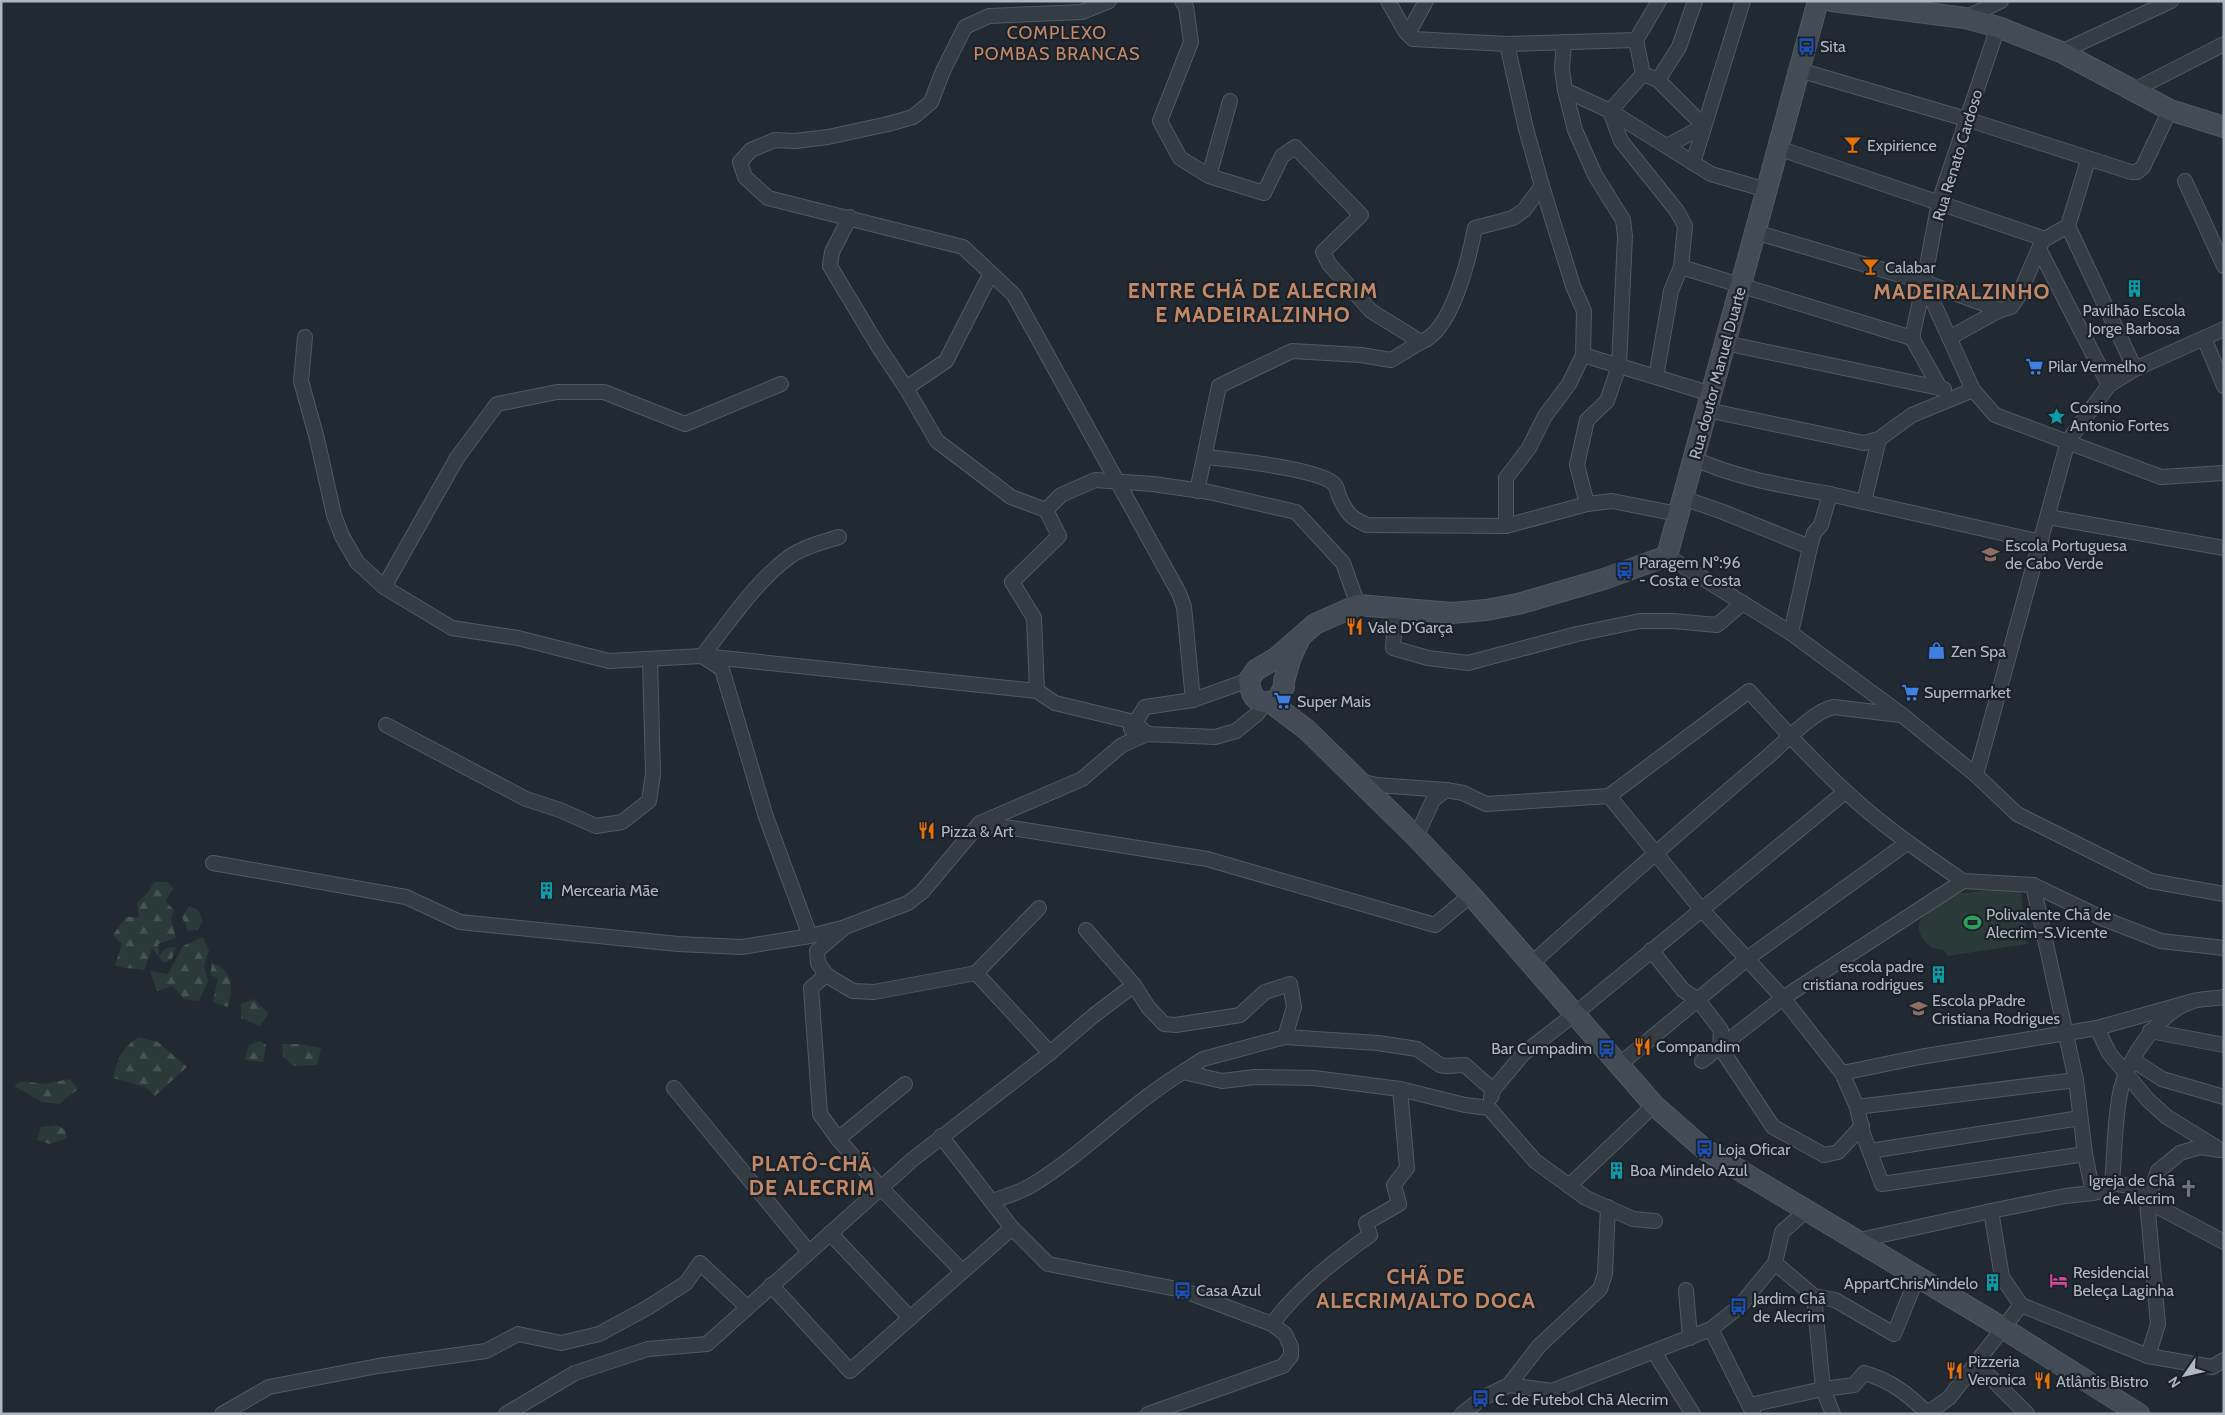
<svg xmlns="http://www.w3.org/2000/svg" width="2225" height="1415" font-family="Cabin,sans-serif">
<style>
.forest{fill:url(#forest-firs)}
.pitch{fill:#293a39}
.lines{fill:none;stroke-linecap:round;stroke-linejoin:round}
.street-casing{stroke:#525a61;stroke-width:16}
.secondary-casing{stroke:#525a61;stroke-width:22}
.street{stroke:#343c44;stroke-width:14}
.secondary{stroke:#434c56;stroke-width:20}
.labels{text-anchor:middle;stroke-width:4.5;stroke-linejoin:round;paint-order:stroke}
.poi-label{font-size:16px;fill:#afb7c0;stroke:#1a2128;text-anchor:start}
.street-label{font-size:16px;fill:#afb7c0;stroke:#1a2128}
.neighbourhood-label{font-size:18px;letter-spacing:1px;fill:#c48866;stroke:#1a2128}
.district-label{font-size:21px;font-weight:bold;letter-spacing:1px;fill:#c48866;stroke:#1a2128}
</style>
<defs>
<pattern id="forest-firs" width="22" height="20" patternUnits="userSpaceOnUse" patternTransform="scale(1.25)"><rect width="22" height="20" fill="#293a39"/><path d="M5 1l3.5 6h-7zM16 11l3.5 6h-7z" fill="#465454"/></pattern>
</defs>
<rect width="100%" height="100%" fill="#212a33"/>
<!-- forest -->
<g class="forest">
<path d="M154,882H167L174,888L165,901L174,910L171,919L176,938L158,944L159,956L166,948L176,947L172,959L164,963L152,948L144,970C134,967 125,970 115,965L122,944L113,935L126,917H139L137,903L148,892Z"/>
<polygon points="189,906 198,910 203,921 197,930 188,931 182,917"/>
<polygon points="203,937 209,951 204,965 208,981 199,1001 184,999 173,986 157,991 150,971 168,974 183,946"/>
<path d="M212,963C234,971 233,987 228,1007L213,1002L218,978L210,975Z"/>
<polygon points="254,999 268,1013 260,1026 241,1018 241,1004"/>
<path d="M138,1037L158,1042L187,1067L155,1096L145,1087L113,1078C119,1056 120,1051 138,1037Z"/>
<polygon points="260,1041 266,1045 263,1062 244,1060 249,1045"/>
<polygon points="282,1044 300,1044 321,1048 317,1065 293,1066 283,1056"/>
<polygon points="70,1079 78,1089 59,1104 42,1102 14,1086 22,1081 44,1084"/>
<polygon points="57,1125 65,1130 67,1138 50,1144 37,1140 41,1127"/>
</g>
<!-- pitch -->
<polygon class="pitch" points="2020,887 2028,944 1947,956 1944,950 1932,948 1922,938 1918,928 1921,919 1954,894"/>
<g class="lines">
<defs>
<g id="street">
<polyline points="1109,1 1082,12 989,16 965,27 943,71 931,102 913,117 888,124 828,137 795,141 775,140 751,150 740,162 745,177 768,198 963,247 1014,295 1179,593 1184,607 1193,700"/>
<polyline points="1182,1 1186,7 1191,42 1160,121 1180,158 1209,176 1264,193 1282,156 1295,147 1361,215 1323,252 1329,264 1371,311 1421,342 1391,360 1361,355 1292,351 1219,386 1197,491"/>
<polyline points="1388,1 1405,31 1413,39 1507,44 1636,40 1659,1"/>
<polyline points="1965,18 2001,1"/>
<polyline points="1998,27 1939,202 1924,282 1973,390 1995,415 2161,477 2224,473"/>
<polyline points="1408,34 1426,1"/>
<polyline points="1636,40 1643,74 1658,80 1704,126 1667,146"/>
<polyline points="1564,42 1562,69 1565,90 1610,111 1711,174 1767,190"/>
<polyline points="1507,44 1526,129 1542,186 1573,286 1584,311 1583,355 1656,377"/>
<polyline points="2061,52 2171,1"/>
<polyline points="1799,70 1966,119 2131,172 2137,172 2143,167 2170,110"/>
<polyline points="1643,74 1610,111 1621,141 1677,211 1685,226 1681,267 1912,338 1940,388"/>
<polyline points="1658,80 1679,47 1695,1"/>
<polyline points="1565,90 1575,130 1595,175 1623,220 1625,236 1619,366 1607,401 1587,420 1577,465 1587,504"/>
<polyline points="2134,90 2224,44"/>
<polyline points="1778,148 2045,239 2068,226 2088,160"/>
<polyline points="1693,163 1743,1"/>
<polyline points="1209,176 1230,101"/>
<polyline points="2185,181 2224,266"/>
<polyline points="850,217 832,252 830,266 878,346 906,388"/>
<polyline points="2068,226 2135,369"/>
<polyline points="1755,232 1924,282 2000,310"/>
<polyline points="2039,249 2109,385"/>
<polyline points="1681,267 1671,291 1656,377 1711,394"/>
<polyline points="991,273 946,361 906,388 937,441 1011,497 1046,510 1061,495 1095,480 1153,484 1209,492 1296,512 1343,563 1358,605"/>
<polyline points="305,337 301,381 317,439 334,515 342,536 357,562 384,587"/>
<polyline points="1912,338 1924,282"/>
<polyline points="1949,338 2000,310 2011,307 2018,297 2041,244"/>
<polyline points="2204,338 2224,386"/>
<path d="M1421,342C1452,331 1469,258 1475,228L1513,218L1524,210L1542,186"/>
<polyline points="1725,343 1944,389"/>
<polyline points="781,384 685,424 604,392 557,392 497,404 457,458 384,587 452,628 518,638 609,661 702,656 722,669 766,817 810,936"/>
<polyline points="1707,410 1864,443 1879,439 1912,415 1973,390"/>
<path d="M1205,457C1227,459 1323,469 1335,485C1337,488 1338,493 1339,496C1346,512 1350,518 1367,525L1506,526L1587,504L1612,501L1678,514"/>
<path d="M1693,458C1735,478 1785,486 1830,494"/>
<polyline points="1683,498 1723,512 1810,547 1791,633"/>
<polyline points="1864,502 2041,542"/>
<polyline points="2048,517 2224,548"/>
<polyline points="1506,526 1506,478 1529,448 1545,416 1569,384 1583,355"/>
<polyline points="1810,547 1814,533 1821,525 1830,494 1864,502 1879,439"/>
<polyline points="1667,556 1791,633 1902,715 1976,775 2017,814 2151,881 2224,894"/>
<polyline points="1394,609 1395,620 1393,648 1428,658 1468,663 1577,634 1640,621 1673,621 1717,625 1743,603"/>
<path d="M702,656C729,623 754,583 789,557C804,547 822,542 839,537"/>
<polyline points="703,656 1037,691 1055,703 1134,722 1147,734"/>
<polyline points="1037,691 1034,618 1012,582 1059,536 1046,510"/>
<polyline points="386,725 526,799 560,810 596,826 622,822 649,801 653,774 650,659"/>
<polyline points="1131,729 1145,707 1193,700 1249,680"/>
<polyline points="1976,775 2068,441 2109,385 2135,369 2224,329"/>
<polyline points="1360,781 1376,785 1446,790"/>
<polyline points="1609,796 1701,909 1783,998 1842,1073 1857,1107 1863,1134 1882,1184 2085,1154 2093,1193"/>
<polyline points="980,823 1207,859 1435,925 1471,895"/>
<path d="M1416,837L1433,800L1446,790L1463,793L1486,804L1609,796L1749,691C1780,725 1810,759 1844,790C1880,824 1922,853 1963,881L1783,998L1702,1061"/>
<polyline points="213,863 406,897 460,922 499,926 678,944 742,947 810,936 842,928"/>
<polyline points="1963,881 2033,885 2104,919 2161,941 2224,948"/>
<polyline points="2033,885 2076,1080 2085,1154"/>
<polyline points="1086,930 1134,985 1148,1007 1164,1024 1176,1025 1240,1015 1265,992 1290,984 1294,1007 1285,1037"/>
<polyline points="1651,950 1683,990 1698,1000 1721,1030 1720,1047 1773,1127 1824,1155 1838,1152 1862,1126"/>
<path d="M1532,963C1609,894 1686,826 1765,759C1782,745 1814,710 1834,707L1900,715"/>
<polyline points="976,973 1039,908"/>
<polyline points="826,975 811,988 820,1114 838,1139 881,1188 962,1271"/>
<polyline points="2097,1028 2109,1053 2148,1100 2167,1117 2216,1147"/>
<polyline points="2150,1031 2224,1045"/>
<polyline points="1050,1053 1093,1016 1134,985"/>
<polyline points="2134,1061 2162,1079 2224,1097"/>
<polyline points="1620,1064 1748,958 1907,843"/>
<polyline points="1183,1072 1203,1059 1285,1037 1378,1043 1417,1049 1440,1065 1446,1066 1465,1065 1493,1090 1491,1097"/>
<polyline points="1842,1073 1920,1057 2097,1028 2190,1002"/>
<polyline points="674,1088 809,1252"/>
<polyline points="1493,1090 1523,1054 1576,1013 1845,792"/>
<polyline points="1857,1107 2076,1080"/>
<polyline points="941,1136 1012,1228 1048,1264 1182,1290 1272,1324 1285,1334 1291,1347 1291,1356 1283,1366 1148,1414"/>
<polyline points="838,1139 905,1084"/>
<polyline points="1870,1151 2080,1118"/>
<path d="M2112,1183C2115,1152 2114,1119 2121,1089C2128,1058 2159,1013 2190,1002C2200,998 2213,999 2224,997"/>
<polyline points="1569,1186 1654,1105"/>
<path d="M993,1201C1006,1196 1021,1192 1032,1185C1086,1152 1129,1105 1183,1072L1222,1081L1255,1077L1314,1078L1400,1089L1465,1105L1489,1108L1535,1161L1586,1198L1633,1219L1655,1221"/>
<polyline points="1991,1211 2002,1277 2021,1305 2148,1356 2158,1324 2147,1201 2158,1171 2180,1153 2200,1147 2220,1150"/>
<polyline points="830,1233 910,1318"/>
<polyline points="1855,1241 1991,1211 2065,1196 2093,1193 2105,1190 2112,1183 2129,1186 2147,1201 2224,1242"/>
<polyline points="771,1285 850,1371 1012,1228"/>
<polyline points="1686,1290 1690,1338"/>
<polyline points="1814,1296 1835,1300 1894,1334 1917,1278"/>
<path d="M1272,1324C1299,1288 1334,1261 1370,1235L1366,1223L1399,1204L1394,1185L1407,1168L1400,1089"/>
<polyline points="1711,1329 1753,1413"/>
<polyline points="1654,1352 1693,1414"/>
<polyline points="2148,1356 2212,1367 2224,1360"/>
<polyline points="1976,1363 2027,1414"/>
<polyline points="1509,1385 1539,1346 1600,1289 1605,1274 1608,1207"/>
<polyline points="1750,1405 1823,1389 1814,1296 1775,1263"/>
<polyline points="222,1414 269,1387 378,1366 486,1351 518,1334 561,1343 599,1334 647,1308 686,1283 700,1263 747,1307"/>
<polyline points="506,1414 575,1373 648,1349 707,1344 912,1160 1050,1053 976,973 874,992 853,991 826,975 818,963 817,951 845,927 908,903 922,892 980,823 1082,779 1122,745 1147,734 1215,737 1236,731 1257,714 1265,703"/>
<polyline points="1462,1414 1481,1399 1509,1385 1552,1391 1711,1329 1739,1307 1775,1263 1782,1232 1807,1210"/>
<path d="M1833,1414L1823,1389L1854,1385L1864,1373C1890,1380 1908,1394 1927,1413"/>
<polyline points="1926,1414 1949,1398 2021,1305"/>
</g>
<g id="secondary">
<polyline points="1832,1 1965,18 1998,27 2061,52 2170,110 2224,127"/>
<polyline points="1284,681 1291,657 1299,640"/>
<path d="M1284,687L1277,700C1258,706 1251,699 1249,680L1256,670L1276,658L1315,624L1358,605L1452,613L1486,610L1518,604L1604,579L1667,556L1818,1"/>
<polyline points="1270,702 1307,730 1416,837 1471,895 1654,1105 1704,1149 1993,1322 2139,1414"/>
</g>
</defs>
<!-- street casing -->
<use href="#street" class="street-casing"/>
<!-- secondary casing -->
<use href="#secondary" class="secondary-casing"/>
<!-- street -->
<use href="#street" class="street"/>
<!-- secondary -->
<use href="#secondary" class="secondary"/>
</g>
<!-- icons -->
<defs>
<symbol id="bus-bare" viewBox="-9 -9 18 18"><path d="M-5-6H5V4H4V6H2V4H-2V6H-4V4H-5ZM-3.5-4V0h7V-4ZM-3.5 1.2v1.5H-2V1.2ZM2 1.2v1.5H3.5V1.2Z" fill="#1a4fb4" stroke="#1a2128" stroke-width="2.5" paint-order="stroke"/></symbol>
<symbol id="bar-bare" viewBox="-9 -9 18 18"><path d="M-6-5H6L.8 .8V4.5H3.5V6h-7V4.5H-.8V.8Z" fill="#e8710a" stroke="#1a2128" stroke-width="2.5" paint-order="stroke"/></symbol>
<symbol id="building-bare" viewBox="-9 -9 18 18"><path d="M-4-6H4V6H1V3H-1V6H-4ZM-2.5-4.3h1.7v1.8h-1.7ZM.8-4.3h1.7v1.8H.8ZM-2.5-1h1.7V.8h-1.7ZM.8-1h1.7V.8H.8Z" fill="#0f9aa8" stroke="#1a2128" stroke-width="2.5" paint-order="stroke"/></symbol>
<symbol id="supermarket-bare" viewBox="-9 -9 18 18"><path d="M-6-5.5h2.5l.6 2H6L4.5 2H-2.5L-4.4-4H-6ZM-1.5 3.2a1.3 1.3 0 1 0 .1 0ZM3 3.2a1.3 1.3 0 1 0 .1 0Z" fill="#3f7fe0" stroke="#1a2128" stroke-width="2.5" paint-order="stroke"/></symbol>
<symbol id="sight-bare" viewBox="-9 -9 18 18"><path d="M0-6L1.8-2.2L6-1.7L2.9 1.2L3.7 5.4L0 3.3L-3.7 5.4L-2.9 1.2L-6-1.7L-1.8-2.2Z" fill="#0f9aa8" stroke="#1a2128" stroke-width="2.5" paint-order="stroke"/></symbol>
<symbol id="school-bare" viewBox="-9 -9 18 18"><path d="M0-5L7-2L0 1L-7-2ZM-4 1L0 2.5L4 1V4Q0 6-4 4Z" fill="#8d6e63" stroke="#1a2128" stroke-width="2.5" paint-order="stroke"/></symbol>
<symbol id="restaurant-bare" viewBox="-9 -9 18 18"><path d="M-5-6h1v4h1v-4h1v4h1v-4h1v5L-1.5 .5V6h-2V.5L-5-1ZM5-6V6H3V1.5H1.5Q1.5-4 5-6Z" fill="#e8710a" stroke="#1a2128" stroke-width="2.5" paint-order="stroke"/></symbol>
<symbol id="shop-bare" viewBox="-9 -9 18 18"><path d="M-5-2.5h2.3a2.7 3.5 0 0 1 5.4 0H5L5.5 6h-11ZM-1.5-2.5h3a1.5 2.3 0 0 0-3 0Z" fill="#3f7fe0" stroke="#1a2128" stroke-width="2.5" paint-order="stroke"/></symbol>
<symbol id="stadium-bare" viewBox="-9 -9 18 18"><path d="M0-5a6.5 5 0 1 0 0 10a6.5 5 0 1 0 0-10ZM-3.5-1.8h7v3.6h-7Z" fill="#2e9e5b" stroke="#1a2128" stroke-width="2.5" paint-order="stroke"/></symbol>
<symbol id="university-bare" viewBox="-9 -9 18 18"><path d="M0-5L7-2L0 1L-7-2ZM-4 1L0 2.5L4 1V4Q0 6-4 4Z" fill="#8d6e63" stroke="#1a2128" stroke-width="2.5" paint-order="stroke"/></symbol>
<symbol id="church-bare" viewBox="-9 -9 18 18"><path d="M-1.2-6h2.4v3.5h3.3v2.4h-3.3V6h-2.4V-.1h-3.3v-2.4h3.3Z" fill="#6b7280" stroke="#1a2128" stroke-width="2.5" paint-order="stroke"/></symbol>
<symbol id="hotel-bare" viewBox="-9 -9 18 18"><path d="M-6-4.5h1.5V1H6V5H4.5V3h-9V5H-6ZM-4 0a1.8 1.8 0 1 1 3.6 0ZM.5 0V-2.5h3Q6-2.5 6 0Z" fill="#d1479c" stroke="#1a2128" stroke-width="2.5" paint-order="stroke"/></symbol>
</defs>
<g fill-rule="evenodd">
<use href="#bus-bare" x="1794" y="34" width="25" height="25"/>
<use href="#bar-bare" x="1840" y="132" width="25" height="25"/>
<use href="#bar-bare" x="1858" y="254" width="25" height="25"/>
<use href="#building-bare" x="2122" y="276" width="25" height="25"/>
<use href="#supermarket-bare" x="2022" y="354" width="25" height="25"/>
<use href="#sight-bare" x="2044" y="404" width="25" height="25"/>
<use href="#school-bare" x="1978" y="542" width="25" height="25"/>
<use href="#bus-bare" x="1612" y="558" width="25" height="25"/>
<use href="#restaurant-bare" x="1342" y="614" width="25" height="25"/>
<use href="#shop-bare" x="1924" y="638" width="25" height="25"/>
<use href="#supermarket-bare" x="1898" y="680" width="25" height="25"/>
<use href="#supermarket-bare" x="1270" y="688" width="25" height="25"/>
<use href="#restaurant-bare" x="914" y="818" width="25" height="25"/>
<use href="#building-bare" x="534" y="878" width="25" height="25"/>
<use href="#stadium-bare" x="1960" y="910" width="25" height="25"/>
<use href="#building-bare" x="1926" y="962" width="25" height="25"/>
<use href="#university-bare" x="1906" y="996" width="25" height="25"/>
<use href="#restaurant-bare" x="1630" y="1034" width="25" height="25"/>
<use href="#bus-bare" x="1594" y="1036" width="25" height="25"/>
<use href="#bus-bare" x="1692" y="1136" width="25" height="25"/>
<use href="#building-bare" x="1604" y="1158" width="25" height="25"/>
<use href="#church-bare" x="2176" y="1176" width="25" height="25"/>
<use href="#hotel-bare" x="2046" y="1268" width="25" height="25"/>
<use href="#building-bare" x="1980" y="1270" width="25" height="25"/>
<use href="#bus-bare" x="1170" y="1278" width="25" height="25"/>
<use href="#bus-bare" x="1726" y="1294" width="25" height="25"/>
<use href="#restaurant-bare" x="1942" y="1358" width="25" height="25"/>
<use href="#restaurant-bare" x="2030" y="1368" width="25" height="25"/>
<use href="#bus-bare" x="1468" y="1386" width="25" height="25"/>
</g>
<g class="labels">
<!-- poi labels -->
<g class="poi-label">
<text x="1820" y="52">Sita</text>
<text x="1867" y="151">Expirience</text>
<text x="1885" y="273">Calabar</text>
<text x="2134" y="316" text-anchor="middle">Pavilhão Escola<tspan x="2134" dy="18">Jorge Barbosa</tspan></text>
<text x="2048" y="372">Pilar Vermelho</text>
<text x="2070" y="413">Corsino<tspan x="2070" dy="18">Antonio Fortes</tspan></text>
<text x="2005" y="551">Escola Portuguesa<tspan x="2005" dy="18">de Cabo Verde</tspan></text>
<text x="1639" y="568">Paragem Nº:96<tspan x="1639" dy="18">- Costa e Costa</tspan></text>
<text x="1368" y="633">Vale D'Garça</text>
<text x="1951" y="657">Zen Spa</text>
<text x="1924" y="698">Supermarket</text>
<text x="1297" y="707">Super Mais</text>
<text x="941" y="837">Pizza &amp; Art</text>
<text x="561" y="896">Mercearia Mãe</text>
<text x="1986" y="920">Polivalente Chã de<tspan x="1986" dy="18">Alecrim-S.Vicente</tspan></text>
<text x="1924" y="972" text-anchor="end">escola padre<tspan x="1924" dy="18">cristiana rodrigues</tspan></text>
<text x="1932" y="1006">Escola pPadre<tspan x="1932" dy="18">Cristiana Rodrigues</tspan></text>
<text x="1656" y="1052">Compandim</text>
<text x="1592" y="1054" text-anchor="end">Bar Cumpadim</text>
<text x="1718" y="1155">Loja Oficar</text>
<text x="1630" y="1176">Boa Mindelo Azul</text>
<text x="2175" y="1186" text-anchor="end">Igreja de Chã<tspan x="2175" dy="18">de Alecrim</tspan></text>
<text x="2073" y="1278">Residencial<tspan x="2073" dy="18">Beleça Laginha</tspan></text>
<text x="1978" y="1289" text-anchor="end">AppartChrisMindelo</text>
<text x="1196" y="1296">Casa Azul</text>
<text x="1753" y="1304">Jardim Chã<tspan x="1753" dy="18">de Alecrim</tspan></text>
<text x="1968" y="1367">Pizzeria<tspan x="1968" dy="18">Veronica</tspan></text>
<text x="2056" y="1387">Atlântis Bistro</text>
<text x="1495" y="1405">C. de Futebol Chã Alecrim</text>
</g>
<!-- street labels -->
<g class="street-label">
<text transform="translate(1957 155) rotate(-73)" y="6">Rua Renato Cardoso</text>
<text transform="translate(1717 373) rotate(-75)" y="6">Rua doutor Manuel Duarte</text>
</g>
<!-- neighbourhood labels -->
<g class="neighbourhood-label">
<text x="1057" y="39">COMPLEXO<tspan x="1057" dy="21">POMBAS BRANCAS</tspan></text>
</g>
<!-- district labels -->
<g class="district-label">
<text x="1253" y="298">ENTRE CHÃ DE ALECRIM<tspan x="1253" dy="24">E MADEIRALZINHO</tspan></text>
<text x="1962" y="299">MADEIRALZINHO</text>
<text x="812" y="1171">PLATÔ-CHÃ<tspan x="812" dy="24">DE ALECRIM</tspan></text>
<text x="1426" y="1284">CHÃ DE<tspan x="1426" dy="24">ALECRIM/ALTO DOCA</tspan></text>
</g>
</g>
<!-- border -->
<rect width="2225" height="1415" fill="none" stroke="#afb7c0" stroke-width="5"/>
<!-- north arrow -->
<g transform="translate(2185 1375) rotate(236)" stroke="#1a2128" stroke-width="4" paint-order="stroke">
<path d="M0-4L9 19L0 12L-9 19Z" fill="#afb7c0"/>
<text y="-8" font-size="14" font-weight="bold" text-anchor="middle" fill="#afb7c0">N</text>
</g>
</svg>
